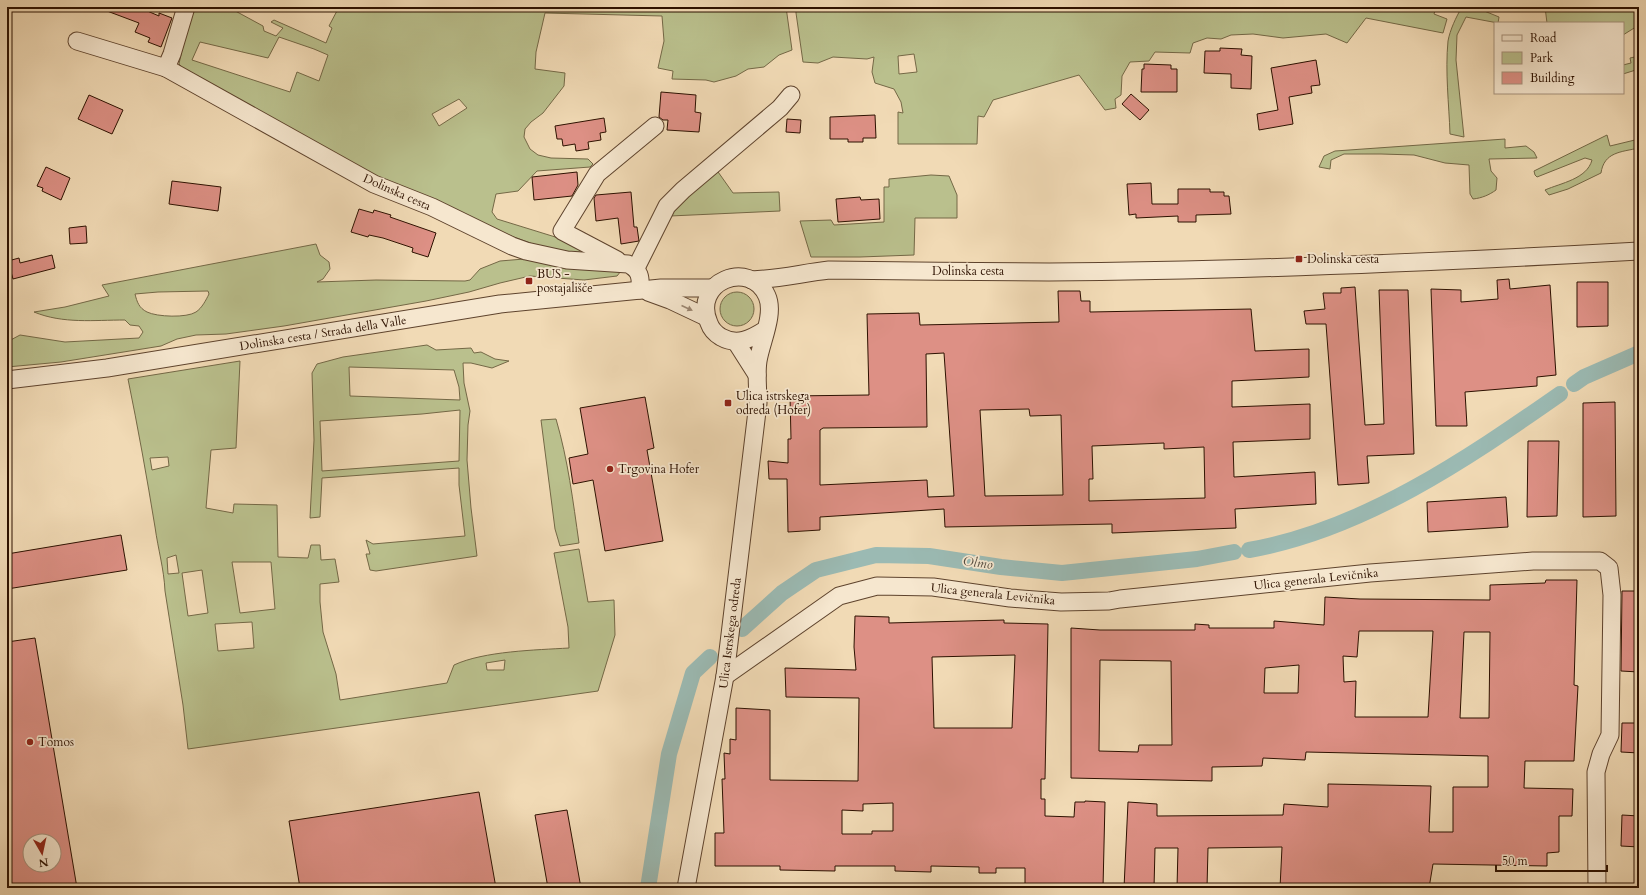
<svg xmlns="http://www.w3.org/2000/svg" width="1646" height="895" font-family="Cardo,serif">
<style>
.green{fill:#bac08d;stroke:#746846;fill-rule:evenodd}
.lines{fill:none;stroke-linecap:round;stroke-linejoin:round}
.canal{stroke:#9bbab3;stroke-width:16}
.building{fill:#dd9085;stroke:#2d1100;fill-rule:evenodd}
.minor-casing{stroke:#5e432d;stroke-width:19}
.minor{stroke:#f6e7cf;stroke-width:17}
.oneway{fill:#9c8772}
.poi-dot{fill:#8f2418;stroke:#f6e7cf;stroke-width:1.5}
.labels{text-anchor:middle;stroke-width:3.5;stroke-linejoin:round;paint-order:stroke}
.street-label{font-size:12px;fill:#2d1100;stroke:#f6e7cf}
.poi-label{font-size:12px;fill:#2d1100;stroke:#f6e7cf;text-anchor:start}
.water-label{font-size:13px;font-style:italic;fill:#544c3f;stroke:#f6e7cf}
</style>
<rect width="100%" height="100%" fill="#f1dab5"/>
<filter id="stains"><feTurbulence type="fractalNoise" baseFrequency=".005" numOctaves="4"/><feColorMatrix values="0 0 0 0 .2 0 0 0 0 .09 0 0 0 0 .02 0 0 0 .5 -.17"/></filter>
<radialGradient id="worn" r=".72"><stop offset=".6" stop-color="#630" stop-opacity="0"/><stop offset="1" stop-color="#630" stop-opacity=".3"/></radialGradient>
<!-- green -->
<g class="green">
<path d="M208,7H228L263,26L264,31L276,36L283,28L271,22L274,20L326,43L332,28L329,26L339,7H786L792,50L779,55L764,67L748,69L736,76L714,82L706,80L672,79L673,71L658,68L664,41L662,16L545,13L536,52L535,69L565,73L564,86L543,113L531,122L525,129L524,137L530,149L538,155L551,158L588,159L593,164L590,167L537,171L518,191L496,194L492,212L497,219L565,240L589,251V257L560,254L484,226L369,175L193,78L179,64L184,40L193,10L205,11ZM279,37L314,49L328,55L319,81L297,72L290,92L192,60L200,42L268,58ZM459,99L467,108L439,126L432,114Z"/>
<path d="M796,7H1436L1434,14L1447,19L1443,33L1366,18L1347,43L1326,34L1283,38L1253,34L1231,35L1221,39L1207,38L1193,43L1190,53L1155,52L1149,61L1130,62L1122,76L1121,95L1115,99L1116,108L1105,110L1079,75L993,100L984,117L978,116L977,144H898V112L903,113L901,102L894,89L875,83L872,72L874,57L867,59L833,57L818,63L803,62L796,13ZM914,54L917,72L899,74L898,56Z"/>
<path d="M1462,7H1478L1477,8L1499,17L1498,23L1466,17L1457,35L1456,60L1464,137L1450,134C1449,104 1445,72 1448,41C1450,30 1456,17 1462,7Z"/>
<polygon points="1545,7 1639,7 1639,25 1623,35 1623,23 1547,23"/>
<polygon points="1639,56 1639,69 1623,74 1623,65 1631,63 1630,58"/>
<path d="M1607,135L1610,146L1639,139V148C1621,152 1604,152 1601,173L1568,189L1549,195L1545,190C1561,183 1587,179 1592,160L1585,158L1537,177L1535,175L1534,171Z"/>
<path d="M1505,139V148L1526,146L1534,152L1537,158L1489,159L1491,171L1497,178L1496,190C1489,195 1482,198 1473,199L1470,194L1469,165L1445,163L1414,155L1381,154H1344L1331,160L1330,169L1319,167L1324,156L1335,151Z"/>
<polygon points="716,169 733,193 779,192 780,211 670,216 685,196"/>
<polygon points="931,175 949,176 957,195 957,218 915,218 914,255 860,257 811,257 800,221 831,220 834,225 884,222 884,187 889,187 889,179"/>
<path d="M316,244L320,255L329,262L330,269L323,279L317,282L376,280L465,281L470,280L480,269L500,261L524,259L621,271L617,276L584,280L530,276L500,283L469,292L426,301L284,326L226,334L196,335L177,339L161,346L61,362L7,367V342L20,335L65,342L139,338L143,332L139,326L130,325L125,320C94,320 63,324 34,312L65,307L109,296L102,285ZM208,291L209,294C206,300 202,308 196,312C187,318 157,317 147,312C139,308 137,302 135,294L158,292Z"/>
<circle cx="737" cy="309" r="17"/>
<path d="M427,345L436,350L471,348L474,353L481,352L495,359L509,361L492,368L471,363H463L464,383L470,411L468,425L467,460L471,508L477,556L376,571L370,570L366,554H370L366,540L373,544L465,536L459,485V468L322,478L320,517L310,518L314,440L312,373L317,364L343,357ZM349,367L454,370L459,387L460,400L350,396ZM460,410L459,461L322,471L320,421L422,414Z"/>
<path d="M240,361L236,448L211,450L206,508L233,513L234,504L277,505L278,557L308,558L311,545H320L321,560L335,559L339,582L320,584V602L323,632L336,674L340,700L447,683L454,665C484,651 536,650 569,648L568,627L554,553L579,549L588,602L614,600L615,635L598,691L188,749L183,705L165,591C164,569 158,549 155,527C147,478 138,428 128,379ZM168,457L169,466L152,470L150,458ZM176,555L179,573L168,574L167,558ZM232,562H271L275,609L240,613ZM202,570L208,613L188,616L182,573ZM252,622L254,648L218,651L215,624ZM505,660L504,670H487L486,663Z"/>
<path d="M556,419C568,460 573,501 579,543L560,546L555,529L541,420Z"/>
</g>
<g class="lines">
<!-- canal -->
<g class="canal">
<polyline points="1574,384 1584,377 1639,353"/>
<path d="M1249,550C1363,530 1467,459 1560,394"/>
<polyline points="742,629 782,593 816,570 876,555 929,556 1001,567 1062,573 1197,559 1234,552"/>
<polyline points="648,888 669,754 693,673 710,657"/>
</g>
</g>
<!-- building -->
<g class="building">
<polygon points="99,7 138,7 159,16 159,13 172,18 161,47 148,42 150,38 135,32 139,23 99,8"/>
<polygon points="1220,48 1242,49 1241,55 1252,56 1251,89 1231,88 1231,74 1204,73 1205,51 1220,51"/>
<polygon points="1316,60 1320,85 1311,86 1312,93 1289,97 1293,124 1259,130 1257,114 1278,110 1271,68"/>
<polygon points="1144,64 1171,65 1171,69 1177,69 1177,92 1141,92 1142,69 1144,69"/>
<polygon points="661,92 696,95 695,112 701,113 699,132 667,130 668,120 663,120 659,117"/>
<polygon points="1131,94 1149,110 1140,120 1122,104"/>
<polygon points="89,95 123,110 112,134 78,119"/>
<polygon points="875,115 876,138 863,138 863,142 848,142 848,139 830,139 830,117"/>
<polygon points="604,118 606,132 600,133 601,140 588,142 589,149 576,151 575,144 563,146 562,139 557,139 555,126"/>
<polygon points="787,119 801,120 800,133 786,132"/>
<polygon points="46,167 70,178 61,200 42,191 43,188 37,186"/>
<polygon points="577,172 578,185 572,196 534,200 532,177"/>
<polygon points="172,181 221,187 218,211 169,204"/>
<polygon points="1151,183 1152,204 1178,204 1178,189 1210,189 1210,192 1224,192 1224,196 1229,196 1231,214 1196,215 1196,222 1178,222 1178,216 1136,218 1136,214 1129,215 1127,184"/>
<polygon points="631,192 634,227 637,227 639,241 621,244 618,218 596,221 594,198 596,195"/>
<polygon points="860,197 861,200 879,199 880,219 838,222 836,199"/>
<polygon points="359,209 373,213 374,210 391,215 390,217 436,233 428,257 412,252 413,248 383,238 369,235 368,237 351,232"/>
<polygon points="86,226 87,243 70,244 69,228"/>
<polygon points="52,255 55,268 13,279 8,261 19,258 20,263"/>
<polygon points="1509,279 1510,289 1550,285 1556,375 1537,377 1537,386 1465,392 1467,426 1436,426 1431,289 1461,290 1461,302 1498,299 1497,280"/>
<polygon points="1577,282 1608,282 1608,326 1577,327"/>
<polygon points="1355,287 1365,425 1384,424 1379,290 1408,290 1414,454 1367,456 1369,483 1338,485 1326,324 1306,324 1304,311 1325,309 1323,293 1341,293 1341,288"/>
<path d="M1058,291H1080L1081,301H1090V312L1251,309L1255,351L1309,349V377L1232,381V407L1310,404V439L1233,442L1234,477L1315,472L1316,504L1235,509L1236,528L1112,533V524L945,527L944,509L820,517V530L788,532L787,479H769L768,461L788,463V439H791L790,396L869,395L867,314L919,313L920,325L1059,322ZM944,353L954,496L928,497L927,480L820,485V430L823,428L927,427L926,354ZM1029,409L1030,416L1061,415L1063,495L985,496L980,410ZM1164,443V449L1204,447L1205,498L1089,501V479H1093L1092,446Z"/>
<polygon points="645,397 654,448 647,450 663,541 605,551 593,480 573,484 569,458 588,454 580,408"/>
<polygon points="1615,402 1616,516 1583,517 1583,403"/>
<polygon points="1528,441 1559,441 1557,516 1527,517"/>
<polygon points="1506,497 1508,527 1428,532 1427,502"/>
<polygon points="121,535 127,570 7,589 7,554"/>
<path d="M1546,580H1577L1574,685L1578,686L1574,761H1525L1524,788L1573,789L1572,816H1559V852L1547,853V866L1433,864L1429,888H1280L1282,847L1208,848L1207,888H1177L1178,848H1155L1154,888H1124L1128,802L1157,804V816L1283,815L1284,804L1328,807V784L1431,786L1429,832H1453V787H1488V756L1306,752L1305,760L1263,758L1262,766L1212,767V781L1071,778V628L1100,630H1195V624L1209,625V628H1274V621L1324,625L1325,597L1360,599L1490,600V585L1545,583ZM1359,631H1433L1428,717H1355L1356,681L1344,682L1343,656L1357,657ZM1464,632H1490L1489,718H1460ZM1100,660L1171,661L1172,745H1139L1138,752L1099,751ZM1299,665L1298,693H1264L1265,668Z"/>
<polygon points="1622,591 1639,591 1639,672 1621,671"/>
<path d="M855,616L889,617V623L1004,620V623L1048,624L1045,779H1041V799H1045V816L1074,817L1075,802H1085V801L1105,802L1103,888H1025V868H996V873H979V867L931,866V872L895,871V866H835V871L780,870V866H715V833H724L722,779H725L724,753L730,754V739L736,740V708L770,710V780L858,781L859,698L786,697L785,668L856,670L854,647ZM1015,655L1012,728H934L932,657ZM893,803V831H872V834H842V810L863,811V804Z"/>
<path d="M35,638L77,888H7V642ZM30,841H54V865H30Z"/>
<polygon points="1622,723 1639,723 1639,753 1621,752"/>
<polygon points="479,792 496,888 300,888 289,821"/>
<polygon points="567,810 581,888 548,888 535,815"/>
<polygon points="1622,815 1639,816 1639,847 1621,846"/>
</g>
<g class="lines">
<defs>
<g id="minor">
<path d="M186,7L172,54L166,68L374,184L432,207L512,246L526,251L567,260L628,264C640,270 641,277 640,290"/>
<polyline points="77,41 166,68"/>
<polyline points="617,260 562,231 597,174 655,126"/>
<polyline points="636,268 667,206 683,190 780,108 791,95"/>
<path d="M752,280C778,279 803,273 829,270C902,271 976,272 1049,272C1246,271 1443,262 1639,251"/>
<polyline points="648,292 670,300 706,317"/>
<polyline points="736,342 757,375"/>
<polyline points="7,380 107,368 500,304 661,288 712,288"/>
<polyline points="725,676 839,596 877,586 933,587 1010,598 1061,602 1109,601 1120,599 1370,573 1533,561 1600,561 1609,568 1612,595 1610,735 1601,754 1596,772 1597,888"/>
<path d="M686,888L725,676L758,403C758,389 756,374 758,361C761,342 775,314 767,296C750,258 691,282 709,323C711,329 716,334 721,337C737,346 751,339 765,330"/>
</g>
</defs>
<!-- minor casing -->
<use href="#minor" class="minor-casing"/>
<!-- minor -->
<use href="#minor" class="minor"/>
</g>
<!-- one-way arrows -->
<defs><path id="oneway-solid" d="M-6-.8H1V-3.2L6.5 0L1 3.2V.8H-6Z"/></defs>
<use class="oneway" href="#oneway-solid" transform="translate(687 308) rotate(24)"/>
<!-- markers -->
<g class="poi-dot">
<rect x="1295" y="255" width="8" height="8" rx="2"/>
<rect x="525" y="277" width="8" height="8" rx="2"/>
<rect x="724" y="399" width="8" height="8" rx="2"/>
<circle cx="610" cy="469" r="4"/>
<circle cx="30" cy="742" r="4"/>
</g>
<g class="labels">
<!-- street labels -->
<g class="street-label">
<text transform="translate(397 192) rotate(24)" y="4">Dolinska cesta</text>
<text x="968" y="275">Dolinska cesta</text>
<text transform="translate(323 333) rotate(-9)" y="4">Dolinska cesta / Strada della Valle</text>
<text transform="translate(1316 579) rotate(-6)" y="4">Ulica generala Levičnika</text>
<text transform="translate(993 594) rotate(6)" y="4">Ulica generala Levičnika</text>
<text transform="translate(730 633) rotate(-83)" y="4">Ulica Istrskega odreda</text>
</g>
<!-- poi labels -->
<g class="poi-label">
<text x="1307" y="263">Dolinska cesta</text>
<text x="537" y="278">BUS -<tspan x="537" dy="14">postajališče</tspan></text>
<text x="736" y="400">Ulica istrskega<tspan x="736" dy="14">odreda (Hofer)</tspan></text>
<text x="618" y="473">Trgovina Hofer</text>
<text x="38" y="746">Tomos</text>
</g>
<!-- water labels -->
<g class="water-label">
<text transform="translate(978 562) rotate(7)" y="5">Olmo</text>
</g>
</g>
<!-- margin -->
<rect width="1646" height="895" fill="none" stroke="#f1dab5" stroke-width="24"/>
<rect x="8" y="8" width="1630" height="879" fill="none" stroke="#2d1100" stroke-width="2"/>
<rect x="12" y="12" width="1622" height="871" fill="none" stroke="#2d1100"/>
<!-- legend -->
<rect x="1494" y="22" width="130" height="72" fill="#f6e7cf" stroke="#a6917c"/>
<rect x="1502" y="35" width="20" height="6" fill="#f6e7cf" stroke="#a6917c"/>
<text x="1530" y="42" font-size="12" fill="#2d1100">Road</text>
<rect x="1502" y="52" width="20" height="12" fill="#bac08d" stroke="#a6917c"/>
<text x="1530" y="62" font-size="12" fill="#2d1100">Park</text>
<rect x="1502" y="72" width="20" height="12" fill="#dd9085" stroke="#a6917c"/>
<text x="1530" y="82" font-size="12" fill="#2d1100">Building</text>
<!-- north arrow -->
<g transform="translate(42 853) rotate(171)"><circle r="19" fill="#f6e7cf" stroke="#a6917c"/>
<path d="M0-3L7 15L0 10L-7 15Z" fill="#8f2418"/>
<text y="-6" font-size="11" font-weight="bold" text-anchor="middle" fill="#2d1100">N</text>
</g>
<!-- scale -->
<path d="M1496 865v6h111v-6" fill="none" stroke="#2d1100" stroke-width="2"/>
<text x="1502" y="865" font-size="12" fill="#2d1100" stroke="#f6e7cf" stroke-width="3" paint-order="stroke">50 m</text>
<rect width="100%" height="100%" filter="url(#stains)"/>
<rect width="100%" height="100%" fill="url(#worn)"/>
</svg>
